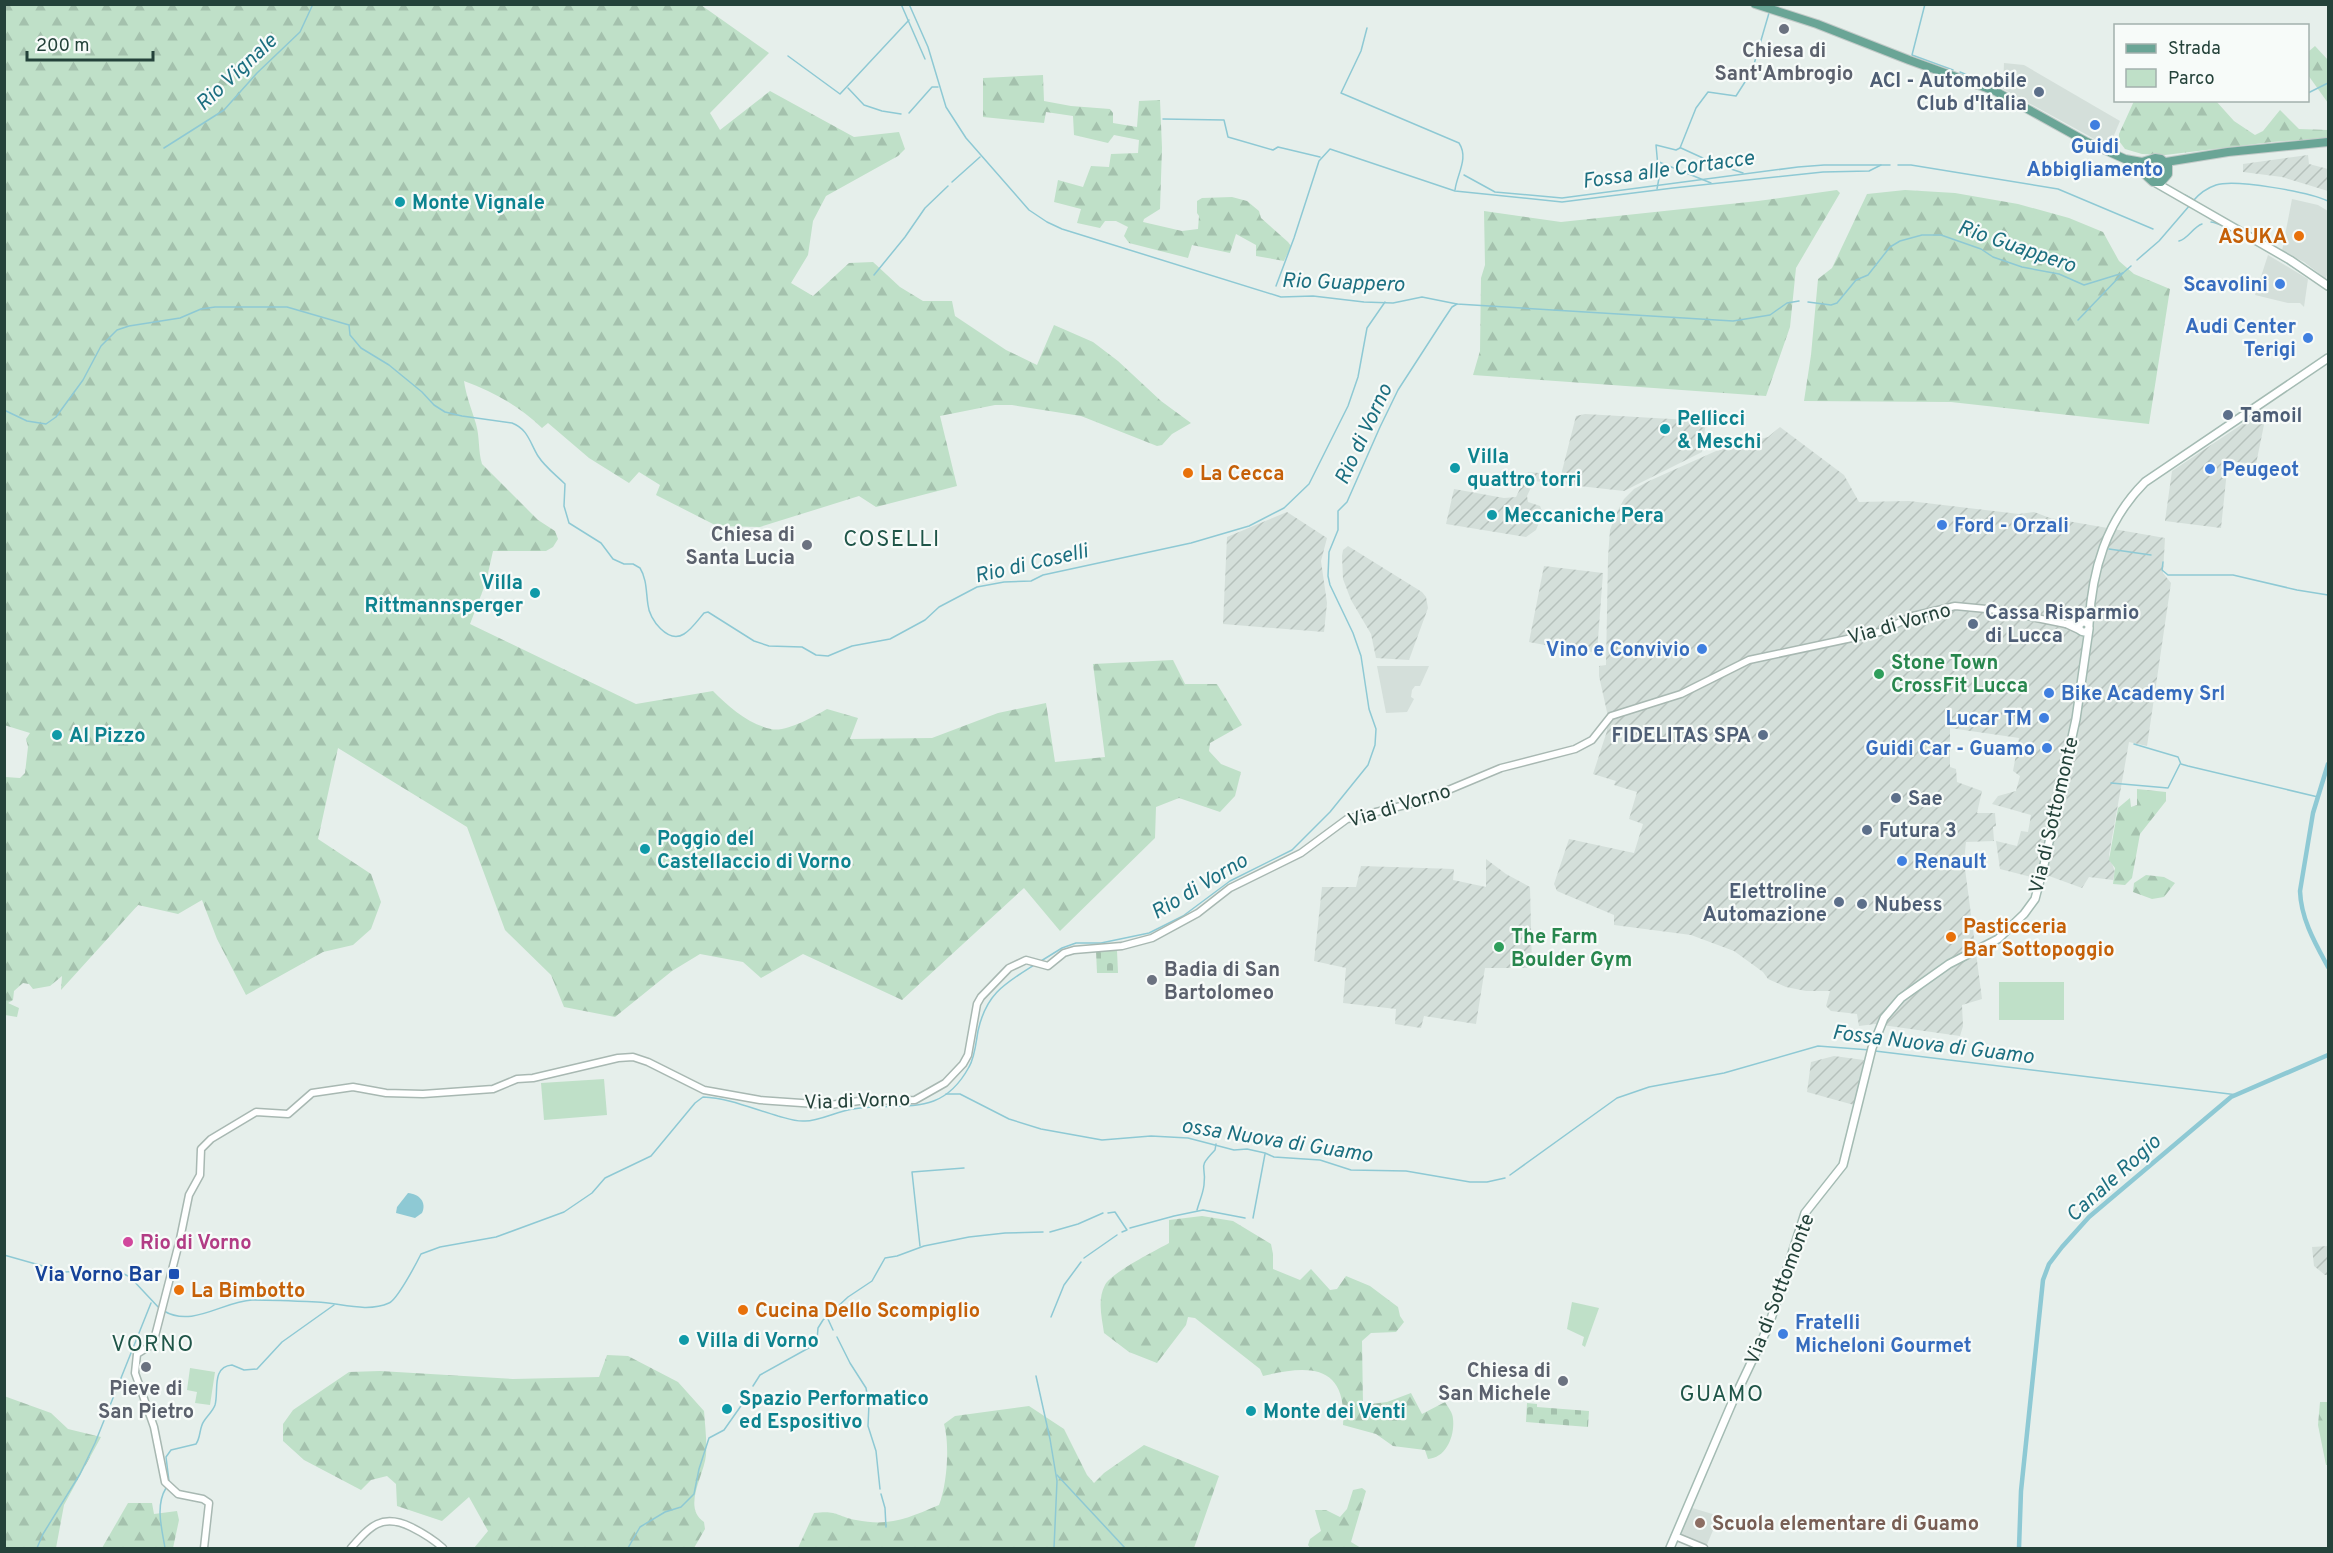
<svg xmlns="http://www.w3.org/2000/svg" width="2333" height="1553" font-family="Overpass,sans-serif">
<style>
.built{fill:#d4dfda}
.industrial{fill:url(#industrial-furrows)}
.forest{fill:url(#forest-firs)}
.cemetery{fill:url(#cemetery-stones)}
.green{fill:#bfe0c8}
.water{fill:#8ec9d4}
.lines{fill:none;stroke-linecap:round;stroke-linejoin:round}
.stream{stroke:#8ec9d4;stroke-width:1.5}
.canal{stroke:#8ec9d4;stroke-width:4.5}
.tertiary-casing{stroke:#a8b8b2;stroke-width:9}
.secondary-casing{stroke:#a4bbb3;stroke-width:10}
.primary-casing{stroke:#c2cac8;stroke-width:10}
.tertiary{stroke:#fff;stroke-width:6}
.secondary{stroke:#fff;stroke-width:7}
.primary{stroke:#6aa596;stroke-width:8}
.worship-dot{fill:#6b7280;stroke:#f7fbf9;stroke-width:2}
.service-dot{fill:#5c6f8a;stroke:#f7fbf9;stroke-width:2}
.shop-dot{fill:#3f7fe0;stroke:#f7fbf9;stroke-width:2}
.culture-dot{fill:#0f9aa8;stroke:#f7fbf9;stroke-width:2}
.food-dot{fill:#e8710a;stroke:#f7fbf9;stroke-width:2}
.leisure-dot{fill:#2e9e5b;stroke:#f7fbf9;stroke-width:2}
.hotel-dot{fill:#d1479c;stroke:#f7fbf9;stroke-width:2}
.transit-dot{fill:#1a4fb4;stroke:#f7fbf9;stroke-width:2}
.education-dot{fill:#8d6e63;stroke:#f7fbf9;stroke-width:2}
.labels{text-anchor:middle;stroke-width:4.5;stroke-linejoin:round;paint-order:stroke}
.worship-label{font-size:20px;font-weight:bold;fill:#5b616d;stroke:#f7fbf9}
.service-label{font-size:20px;font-weight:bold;fill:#4e5e75;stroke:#f7fbf9;text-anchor:start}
.shop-label{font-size:20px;font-weight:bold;fill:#366cbe;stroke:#f7fbf9;text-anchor:end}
.culture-label{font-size:20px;font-weight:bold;fill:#0d838f;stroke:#f7fbf9;text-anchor:start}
.food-label{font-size:20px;font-weight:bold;fill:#c56008;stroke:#f7fbf9;text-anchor:start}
.street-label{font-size:20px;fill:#24423a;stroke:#f7fbf9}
.leisure-label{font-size:20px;font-weight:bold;fill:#27864d;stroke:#f7fbf9;text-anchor:start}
.hotel-label{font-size:20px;font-weight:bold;fill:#b23c85;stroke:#f7fbf9;text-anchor:start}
.transit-label{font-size:20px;font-weight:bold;fill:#164399;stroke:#f7fbf9;text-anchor:end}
.education-label{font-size:20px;font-weight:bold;fill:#785e54;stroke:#f7fbf9;text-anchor:start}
.water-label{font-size:21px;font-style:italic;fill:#1c6f80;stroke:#f7fbf9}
.quarter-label{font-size:22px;letter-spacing:1.5px;fill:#1f5548;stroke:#f7fbf9}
</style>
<defs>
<pattern id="industrial-furrows" width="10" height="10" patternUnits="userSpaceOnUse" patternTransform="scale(1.5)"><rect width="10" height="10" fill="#d4dfda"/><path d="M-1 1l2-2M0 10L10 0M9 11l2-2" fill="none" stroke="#b6c1bc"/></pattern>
<pattern id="forest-firs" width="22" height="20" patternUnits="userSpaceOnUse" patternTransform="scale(1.5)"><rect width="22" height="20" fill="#bfe0c8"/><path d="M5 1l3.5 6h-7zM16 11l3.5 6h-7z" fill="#a4c1ad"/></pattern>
<pattern id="cemetery-stones" width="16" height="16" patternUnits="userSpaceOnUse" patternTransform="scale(1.5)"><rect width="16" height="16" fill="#bfe0c8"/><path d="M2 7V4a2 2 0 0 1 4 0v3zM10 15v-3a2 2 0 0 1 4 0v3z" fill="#a4c1ad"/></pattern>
</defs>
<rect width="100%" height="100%" fill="#e6efeb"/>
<!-- built -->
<g class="built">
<polygon points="2004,63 2024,65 2120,121 2109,147 2003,89"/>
<polygon points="2292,199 2318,205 2328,211 2328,270 2326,279 2304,262 2282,251"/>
<polygon points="2268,255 2308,279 2304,307 2300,303 2288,303 2255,295"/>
<polygon points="1377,666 1429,666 1420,686 1415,686 1412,690 1411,697 1414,699 1407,712 1386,713"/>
<polygon points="1689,1507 1719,1516 1706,1547 1682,1535 1680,1530"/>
</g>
<!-- industrial -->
<g class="industrial">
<polygon points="2308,155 2309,164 2328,169 2328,191 2282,177 2243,172 2243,164"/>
<polygon points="2265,409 2267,410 2256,464 2228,461 2221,528 2165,521 2172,471"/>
<polygon points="1585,414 1706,421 1702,452 1624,491 1534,481 1527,496 1528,502 1540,506 1543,513 1536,530 1526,537 1446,524 1454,489 1504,498 1516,497 1528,472 1561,475 1576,416"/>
<polygon points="1780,427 1844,475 1859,502 1909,501 2019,514 2034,512 2050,518 2165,538 2163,573 2171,583 2147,746 2129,742 2109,855 2115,872 2113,880 2089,877 2082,888 2049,876 2043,880 2000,869 1996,841 2017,846 2021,831 2028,832 2031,815 1992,804 1998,796 2016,791 2020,776 2013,771 2019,738 1950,728 1950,767 1956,769 1957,782 1982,791 1977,813 1995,813 1996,826 1993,827 1994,841 1966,842 1964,861 1982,999 1962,1005 1963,1026 1960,1036 1875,1024 1859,1026 1857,1014 1831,1011 1826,1006 1830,991 1806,991 1786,987 1768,979 1763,972 1734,951 1691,935 1614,925 1614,915 1557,891 1554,884 1569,839 1634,853 1643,824 1629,819 1637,792 1614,785 1616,781 1593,774 1607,731 1607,712 1599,676 1599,666 1606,665 1608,557 1610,530 1617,512 1624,499 1634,489 1649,481 1716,451 1768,437"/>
<polygon points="1287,512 1327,538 1321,561 1327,603 1324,632 1223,624 1227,537"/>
<polygon points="1348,546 1422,592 1426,597 1428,608 1409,660 1376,658 1371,634 1351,600 1343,579 1342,556 1343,550"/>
<polygon points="1544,566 1603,573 1597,652 1576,651 1529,642"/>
<polygon points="1486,859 1506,874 1530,887 1532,968 1485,968 1476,1024 1424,1016 1421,1028 1395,1024 1396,1009 1343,1003 1346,968 1314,961 1322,887 1356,887 1361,866 1454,869 1453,880 1486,887"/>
<polygon points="1834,1056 1864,1060 1854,1105 1807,1092 1811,1062"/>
<polygon points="2328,1246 2328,1275 2325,1275 2314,1266 2312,1247"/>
</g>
<!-- forest -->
<g class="forest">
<path d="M5,4L701,5L769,53L710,113L720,130L770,91L854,137L899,132L905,149L898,156L826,196L813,221L808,255L791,283L813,296L849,263L873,262L900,287L923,301H952L955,316L1006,350L1037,365L1054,325L1093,342L1118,361L1161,401L1191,423L1172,434L1162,445L1157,446L1081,416L1012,405H995L940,416L957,486L876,507L859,496L760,527L717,526L656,495L660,485L639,472L629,483L589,458L548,423L542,428C519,406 494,392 464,381C466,396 472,410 476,424C480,438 478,451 482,464L538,520L555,531L558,539L553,547L546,551H493L486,582L470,624L636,704L713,691C729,707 748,724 771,729C785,733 815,716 827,709L858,718L850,739L932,738L998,713L1046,703L1055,762L1105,757L1093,664L1173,660L1185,684H1217L1242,725L1210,743L1209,751L1221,764L1241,772L1235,796L1220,812L1179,798L1156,807L1155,838L1060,931L1024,888L902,1000L803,954L761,978L743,962L700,954L672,971L615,1017L564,1007L551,975L505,930L467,827L338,748L318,839L371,874L381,902L371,929L353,945L323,952L246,995L217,939L202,900L178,914L138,905L61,990L62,976L50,986L33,989L29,984L23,983L14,991L13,1000L8,1003L19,1008L17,1017L5,1015V777L20,778L25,773L28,747L26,739L30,733L4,725Z"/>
<polygon points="2315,46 2328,60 2328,103 2308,75 2308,52"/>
<polygon points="1043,75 1044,101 1071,106 1110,109 1113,113 1113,123 1137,127 1139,101 1160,100 1162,148 1160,209 1144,219 1143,222 1182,231 1198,229 1199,216 1197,213 1197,201 1202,198 1232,197 1247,201 1259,211 1261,218 1288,242 1291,246 1284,261 1256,256 1256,245 1236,234 1230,253 1192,245 1188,258 1129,243 1124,236 1128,227 1116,221 1105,221 1100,228 1077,223 1081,209 1054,202 1058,180 1083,187 1091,166 1109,167 1111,154 1138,153 1139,140 1114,135 1108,143 1074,135 1073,116 1046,112 1044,123 983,117 983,78"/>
<polygon points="2134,101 2216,101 2234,121 2255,135 2263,131 2280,110 2299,129 2328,130 2328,138 2272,142 2165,155 2142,154 2125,149 2119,141 2119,134"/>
<polygon points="1837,190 1840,193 1796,268 1790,327 1766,396 1473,375 1480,351 1481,278 1485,265 1484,211 1561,222 1758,201"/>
<polygon points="1905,190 1955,193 2018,204 2069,218 2103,232 2119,261 2134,274 2170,289 2149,424 1951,402 1804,401 1811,355 1818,279 1832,268 1867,194"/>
<polygon points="2137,789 2166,792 2166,801 2140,834 2132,878 2125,885 2113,884 2115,868 2109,860 2118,808 2130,798 2131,807 2137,805"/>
<polygon points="2146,875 2164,877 2175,883 2164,897 2152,899 2133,892 2134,883"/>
<path d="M1202,1216L1233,1221L1271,1244L1273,1254V1269L1300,1280L1311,1269L1330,1290L1337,1289L1346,1276L1370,1286L1398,1307L1400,1316L1404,1322L1396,1332L1371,1333L1362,1341L1363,1405L1387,1402L1411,1393L1422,1414L1445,1402C1448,1407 1453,1413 1453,1419C1455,1436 1446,1458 1428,1459L1425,1450L1393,1446L1376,1434L1343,1425C1347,1365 1311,1364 1263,1376L1260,1369L1195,1318L1188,1317L1186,1325L1157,1363L1129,1352L1104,1333C1102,1318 1097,1300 1105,1285C1112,1272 1155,1251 1169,1243V1220Z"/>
<path d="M607,1355L628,1356L678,1382L704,1411C705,1425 707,1440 706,1455C704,1476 682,1507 704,1522L705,1529L694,1548H474L488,1531L469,1497L442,1521L397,1506L396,1484L387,1476L371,1480L361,1490L304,1460L283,1441V1424L293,1410L349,1372L380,1371L513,1379L599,1377Z"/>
<polygon points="4,1396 51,1413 68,1429 101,1437 64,1505 56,1548 5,1548"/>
<polygon points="2320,1402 2328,1402 2328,1465 2326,1465 2318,1425"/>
<path d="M1029,1406L1064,1429L1087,1475L1094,1483L1104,1473L1144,1445L1219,1476L1194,1548H798L814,1513C838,1510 836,1516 856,1520C890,1527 908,1518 939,1505C947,1485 950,1445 944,1424L955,1416Z"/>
<polygon points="1362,1488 1366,1491 1351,1542 1361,1548 1310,1548 1308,1545 1310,1539 1321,1531 1315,1510 1326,1510 1340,1517 1347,1509 1353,1490"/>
<polygon points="128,1503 152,1503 154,1514 177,1511 179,1520 173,1548 102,1548"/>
</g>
<!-- cemetery -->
<g class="cemetery">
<polygon points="1117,950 1118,973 1097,973 1096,951"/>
<polygon points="1527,1403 1537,1404 1537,1407 1589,1411 1588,1427 1526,1422"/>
</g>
<!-- green -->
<g class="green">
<rect x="1999" y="982" width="65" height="38"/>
<polygon points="604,1079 607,1115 544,1120 541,1083"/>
<polygon points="1572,1302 1599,1308 1585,1347 1582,1345 1584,1337 1567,1329"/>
<polygon points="190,1368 215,1372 210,1405 195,1403 197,1392 187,1390"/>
</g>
<!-- water -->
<path class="water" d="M408,1193C419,1194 427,1202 422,1213L415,1218L396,1213L397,1207Z"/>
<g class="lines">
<!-- stream -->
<g class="stream">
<polyline points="901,4 925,59"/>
<polyline points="909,4 928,47 946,107 966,138 1029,210 1047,222 1062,229 1281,297 1313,296 1364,302 1393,303 1422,297 1457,304 1733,321 1770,315 1787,303 1799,301"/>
<polyline points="1925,4 1912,55 1953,70"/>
<path d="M1367,28L1361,51L1341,93L1459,143C1469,158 1457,174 1455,190"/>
<polyline points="788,56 840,94 909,20"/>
<polyline points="1960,72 1994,86"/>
<polyline points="848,88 864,105 882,111 901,114"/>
<polyline points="2308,93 2328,83"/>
<polyline points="909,113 932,87 938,87"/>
<polyline points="1163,119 1224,120 1228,137 1273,150 1278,147 1320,157"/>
<polyline points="164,148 224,110 257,73 300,32 313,4"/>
<polyline points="1680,148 1696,108 1708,92 1736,96 1752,71 1769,13"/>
<polyline points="1681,148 1716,164 1743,173"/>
<polyline points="1659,162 1711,183"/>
<polyline points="1898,165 1911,165 2058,189 2153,229"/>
<polyline points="1464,175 1495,192 1562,198 1798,167 1824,165 1881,165"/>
<polyline points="952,182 980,157"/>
<polyline points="1657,189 1659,178 1656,145 1676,150 1680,148"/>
<polyline points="2185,195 2194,200"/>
<path d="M2193,201C2199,194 2207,188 2216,185C2236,179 2309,192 2328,201"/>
<path d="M2211,222C2230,224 2302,273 2323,286"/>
<path d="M2179,241C2188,239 2193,227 2202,224"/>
<polyline points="2137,260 2159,241 2190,205"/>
<polyline points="874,275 905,237 925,208 948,186"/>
<polyline points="1276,286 1294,238 1319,161 1330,149 1455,191 1562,202 1673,188 1823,172 1869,171 1881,165 1890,165"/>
<polyline points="1808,302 1831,305 1837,303 1856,280 1868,275 1890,247 1900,241 1922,235 1941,235 1981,249 1993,257 2022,267 2059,274 2084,285 2123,273 2131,266"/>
<polyline points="2078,320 2123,273"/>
<path d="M4,410L27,421L46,424L56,417L83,380L101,346L117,330L129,326L180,318L201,309L215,307H287L349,325L350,335L361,348L389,365L422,392L434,405L445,412L462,416L512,423C528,429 530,443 538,456C545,467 556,475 565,484L564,506L569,523L601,543L613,559L624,564H633L640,568C647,579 646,593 648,605C649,619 668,644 684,634C691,630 698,620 704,613L708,612L754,641L769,646L802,647L816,655L828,656L852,646L890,639L925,620L939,607L977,587L1004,582L1031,581L1043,575L1191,543L1249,526L1284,508L1309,484L1348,406L1358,377L1367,328L1385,302"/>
<polyline points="2109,549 2151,555"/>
<polyline points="2163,562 2162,570 2168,575 2233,575 2297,590 2328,595"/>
<polyline points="2134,744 2178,757 2181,764 2188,766 2318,797"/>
<polyline points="2111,783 2168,788 2180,764"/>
<polyline points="1041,961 1062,948 1076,943 1101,943 1149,933 1183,916 1230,881 1292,850 1330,812 1368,765 1375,745 1376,729 1369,709 1361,656 1353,633 1330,585 1328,576 1329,552 1338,530 1338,511 1347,502 1380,427 1398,390 1442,322 1452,307 1457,304"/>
<polyline points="1875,1051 2238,1095"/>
<polyline points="946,1094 960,1094 1009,1119 1041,1129 1102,1140 1151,1136 1188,1138 1234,1150 1247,1149 1265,1153 1274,1157 1320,1160 1351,1170 1406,1171 1470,1182 1487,1182 1505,1178"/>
<polyline points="1510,1175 1617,1098 1649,1087 1724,1073 1818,1046 1870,1050"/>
<path d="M1197,1210C1199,1202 1203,1194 1204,1185C1207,1163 1196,1170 1215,1150L1216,1144"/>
<polyline points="1108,1213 1115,1212 1127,1230 1122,1232"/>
<polyline points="1253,1218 1265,1154"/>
<polyline points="1130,1228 1174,1216 1203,1210 1245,1218"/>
<polyline points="1050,1232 1078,1224 1103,1213"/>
<polyline points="920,1246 912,1172 964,1168"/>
<polyline points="4,1255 64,1272 109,1270 120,1272 130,1277 160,1309"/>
<polyline points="1084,1258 1117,1235"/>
<path d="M164,1311C192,1328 224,1301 252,1300C273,1300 295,1301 317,1302C340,1303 367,1313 389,1303C397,1300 416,1264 421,1254L440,1247L496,1237L564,1212L592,1193L605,1178L651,1156L695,1103L703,1097C729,1098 753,1109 778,1116C786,1118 796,1122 805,1121C820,1121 837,1111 853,1109C902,1101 940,1120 969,1067C975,1057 976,1042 978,1031C986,994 1004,984 1034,965"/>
<polyline points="827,1317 833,1330"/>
<polyline points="1051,1317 1064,1285 1081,1262"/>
<polyline points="837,1337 850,1363 866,1388 869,1404 868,1426 876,1451 880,1489"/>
<polyline points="817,1340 818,1328 823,1320 848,1297 872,1281 885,1258 897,1256 924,1246 969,1237 1005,1233 1043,1232"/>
<polyline points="1036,1376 1050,1439 1057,1481 1054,1548"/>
<polyline points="753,1386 760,1375 814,1345"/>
<polyline points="1057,1475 1125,1548"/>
<path d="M169,1481L166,1457L171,1450L196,1444C201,1437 199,1428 204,1421C207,1416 213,1411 215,1405C219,1391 211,1367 232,1365L244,1370L257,1369L282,1342L334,1305"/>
<polyline points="881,1494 885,1508 886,1527"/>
<polyline points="37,1548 43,1534 80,1474 95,1443 151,1303"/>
<path d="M165,1548C162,1529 155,1506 166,1488"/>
<polyline points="628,1548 640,1527 665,1512 681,1507 694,1494 699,1469 709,1438 724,1430 750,1393"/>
</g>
<!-- canal -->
<g class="canal">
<path d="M2328,764L2313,813L2300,891C2301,919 2315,943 2328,967"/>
<polyline points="2019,1548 2021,1491 2043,1280 2049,1264 2062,1247 2089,1217 2231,1097 2328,1055"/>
</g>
<defs>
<g id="tertiary">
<polyline points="2066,624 2081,631"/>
<polyline points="1675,1536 1704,1548"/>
<polyline points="204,1548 209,1503 203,1499 178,1494 165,1482 154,1427 135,1373 137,1354 153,1344 180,1239 189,1195 200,1175 201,1149 211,1139 256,1112 288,1114 312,1093 353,1087 386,1093 423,1094 493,1089 517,1079 533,1078 618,1058 633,1057 648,1062 704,1090 760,1100 830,1105 859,1101 915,1100 945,1083 963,1064 968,1055 977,1004 981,997 1009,968 1026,960 1048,966 1064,953 1074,950 1122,946 1152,938 1198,913 1230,888 1301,853 1347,819 1422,801 1501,768 1575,749 1592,740 1611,716 1681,694 1749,660 1880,632 1913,616 1955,606 1997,610 2066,624 2082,622"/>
<path d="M351,1548C370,1526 382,1513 411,1527C423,1533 434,1540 443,1548"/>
</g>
<g id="secondary">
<polyline points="2156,183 2290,260 2328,286"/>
<circle cx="2084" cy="627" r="5"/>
<path d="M2089,624C2092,570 2106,521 2145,482L2328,358"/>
<polyline points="1670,1548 1732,1403 1769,1325 1805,1213 1843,1165 1872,1048 1884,1018 1901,998 1949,964 1998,939 2024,914 2035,899 2044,865 2076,719 2089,629"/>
</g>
<g id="primary">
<polyline points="1755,4 1817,24 1909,60 1995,91 2087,142 2125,159 2142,162 2155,158 2161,159 2168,165 2168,174 2161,182 2153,182 2130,161"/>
<polyline points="2166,162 2228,152 2328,142"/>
</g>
</defs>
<!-- tertiary casing -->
<use href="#tertiary" class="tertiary-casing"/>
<!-- secondary casing -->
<use href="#secondary" class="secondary-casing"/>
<!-- primary casing -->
<use href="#primary" class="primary-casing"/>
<!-- tertiary -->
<use href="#tertiary" class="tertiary"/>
<!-- secondary -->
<use href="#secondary" class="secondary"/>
<!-- primary -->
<use href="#primary" class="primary"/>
</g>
<!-- markers -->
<g class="worship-dot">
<circle cx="1784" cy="29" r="6"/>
<circle cx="807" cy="545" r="6"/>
<circle cx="1152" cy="980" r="6"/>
<circle cx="146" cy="1367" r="6"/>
<circle cx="1563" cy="1381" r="6"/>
</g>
<g class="service-dot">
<circle cx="2039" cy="92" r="6"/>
<circle cx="2228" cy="415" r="6"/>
<circle cx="1973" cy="624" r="6"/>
<circle cx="1763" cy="735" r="6"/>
<circle cx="1896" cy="798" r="6"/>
<circle cx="1867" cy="830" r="6"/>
<circle cx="1839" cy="902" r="6"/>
<circle cx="1862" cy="904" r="6"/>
</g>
<g class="shop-dot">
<circle cx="2095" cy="125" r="6"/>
<circle cx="2280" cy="284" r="6"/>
<circle cx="2308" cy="338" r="6"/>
<circle cx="2210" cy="469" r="6"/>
<circle cx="1942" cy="525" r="6"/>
<circle cx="1702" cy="649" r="6"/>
<circle cx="2049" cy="693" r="6"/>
<circle cx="2044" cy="718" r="6"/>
<circle cx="2047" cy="748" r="6"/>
<circle cx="1902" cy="861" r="6"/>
<circle cx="1783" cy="1334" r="6"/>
</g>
<g class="culture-dot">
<circle cx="400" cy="202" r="6"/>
<circle cx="1665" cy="429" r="6"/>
<circle cx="1455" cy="468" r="6"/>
<circle cx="1492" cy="515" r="6"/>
<circle cx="535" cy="593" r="6"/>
<circle cx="57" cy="735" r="6"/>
<circle cx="645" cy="849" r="6"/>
<circle cx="684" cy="1340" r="6"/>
<circle cx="727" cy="1409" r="6"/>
<circle cx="1251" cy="1411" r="6"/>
</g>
<g class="food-dot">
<circle cx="2299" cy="236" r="6"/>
<circle cx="1188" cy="473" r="6"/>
<circle cx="1951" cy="937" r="6"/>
<circle cx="179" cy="1290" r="6"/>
<circle cx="743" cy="1310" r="6"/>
</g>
<g class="leisure-dot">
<circle cx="1879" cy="674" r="6"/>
<circle cx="1499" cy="947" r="6"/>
</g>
<circle class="hotel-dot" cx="128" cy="1242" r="6"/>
<rect class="transit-dot" x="168" y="1268" width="12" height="12" rx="3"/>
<circle class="education-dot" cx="1700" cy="1523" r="6"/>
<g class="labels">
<!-- worship labels -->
<g class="worship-label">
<text x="1784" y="57">Chiesa di<tspan x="1784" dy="23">Sant'Ambrogio</tspan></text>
<text x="795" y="541" text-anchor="end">Chiesa di<tspan x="795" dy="23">Santa Lucia</tspan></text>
<text x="1164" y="976" text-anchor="start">Badia di San<tspan x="1164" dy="23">Bartolomeo</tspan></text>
<text x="1551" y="1377" text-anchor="end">Chiesa di<tspan x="1551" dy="23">San Michele</tspan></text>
<text x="146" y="1395">Pieve di<tspan x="146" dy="23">San Pietro</tspan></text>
</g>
<!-- service labels -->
<g class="service-label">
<text x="2027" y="87" text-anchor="end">ACI - Automobile<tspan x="2027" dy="23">Club d'Italia</tspan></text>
<text x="2240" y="422">Tamoil</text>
<text x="1985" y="619">Cassa Risparmio<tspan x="1985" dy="23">di Lucca</tspan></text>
<text x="1751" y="742" text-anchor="end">FIDELITAS SPA</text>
<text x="1908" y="805">Sae</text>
<text x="1879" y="837">Futura 3</text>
<text x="1827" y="898" text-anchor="end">Elettroline<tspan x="1827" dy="23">Automazione</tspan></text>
<text x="1874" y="911">Nubess</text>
</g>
<!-- shop labels -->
<g class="shop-label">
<text x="2095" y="153" text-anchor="middle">Guidi<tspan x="2095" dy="23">Abbigliamento</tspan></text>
<text x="2268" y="291">Scavolini</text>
<text x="2296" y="333">Audi Center<tspan x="2296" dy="23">Terigi</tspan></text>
<text x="2222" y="476" text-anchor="start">Peugeot</text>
<text x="1954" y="532" text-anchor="start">Ford - Orzali</text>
<text x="1690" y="656">Vino e Convivio</text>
<text x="2061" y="700" text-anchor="start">Bike Academy Srl</text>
<text x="2032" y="725">Lucar TM</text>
<text x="2035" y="755">Guidi Car - Guamo</text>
<text x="1914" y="868" text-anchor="start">Renault</text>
<text x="1795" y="1329" text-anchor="start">Fratelli<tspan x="1795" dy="23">Micheloni Gourmet</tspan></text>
</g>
<!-- culture labels -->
<g class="culture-label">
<text x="412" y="209">Monte Vignale</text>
<text x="1677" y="425">Pellicci<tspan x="1677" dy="23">&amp; Meschi</tspan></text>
<text x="1467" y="463">Villa<tspan x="1467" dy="23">quattro torri</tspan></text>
<text x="1504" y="522">Meccaniche Pera</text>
<text x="523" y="589" text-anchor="end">Villa<tspan x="523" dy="23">Rittmannsperger</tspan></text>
<text x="69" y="742">Al Pizzo</text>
<text x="657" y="845">Poggio del<tspan x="657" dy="23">Castellaccio di Vorno</tspan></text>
<text x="696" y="1347">Villa di Vorno</text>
<text x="739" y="1405">Spazio Performatico<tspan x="739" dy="23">ed Espositivo</tspan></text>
<text x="1263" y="1418">Monte dei Venti</text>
</g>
<!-- food labels -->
<g class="food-label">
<text x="2287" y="243" text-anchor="end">ASUKA</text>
<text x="1200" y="480">La Cecca</text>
<text x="1963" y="933">Pasticceria<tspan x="1963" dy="23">Bar Sottopoggio</tspan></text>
<text x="191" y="1297">La Bimbotto</text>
<text x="755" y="1317">Cucina Dello Scompiglio</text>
</g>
<!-- street labels -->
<g class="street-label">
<text transform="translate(1899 623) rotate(-16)" y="7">Via di Vorno</text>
<text transform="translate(1399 805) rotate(-17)" y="7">Via di Vorno</text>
<text transform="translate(2053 815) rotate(-77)" y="7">Via di Sottomonte</text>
<text transform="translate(857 1100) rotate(-2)" y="7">Via di Vorno</text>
<text transform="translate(1779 1289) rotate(-69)" y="7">Via di Sottomonte</text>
</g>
<!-- leisure labels -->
<g class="leisure-label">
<text x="1891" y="669">Stone Town<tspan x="1891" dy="23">CrossFit Lucca</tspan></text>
<text x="1511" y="943">The Farm<tspan x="1511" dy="23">Boulder Gym</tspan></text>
</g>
<!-- hotel labels -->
<g class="hotel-label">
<text x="140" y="1249">Rio di Vorno</text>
</g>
<!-- transit labels -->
<g class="transit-label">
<text x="162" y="1281">Via Vorno Bar</text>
</g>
<!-- education labels -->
<g class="education-label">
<text x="1712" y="1530">Scuola elementare di Guamo</text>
</g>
<!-- water labels -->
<g class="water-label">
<text transform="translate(236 72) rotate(-43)" y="7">Rio Vignale</text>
<text transform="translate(1668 169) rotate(-8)" y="7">Fossa alle Cortacce</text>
<text transform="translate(2017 246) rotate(19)" y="7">Rio Guappero</text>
<text transform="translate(1343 282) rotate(2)" y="7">Rio Guappero</text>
<text transform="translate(1363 434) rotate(-65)" y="7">Rio di Vorno</text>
<text transform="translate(1031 563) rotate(-13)" y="7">Rio di Coselli</text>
<text transform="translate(1199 886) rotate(-31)" y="7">Rio di Vorno</text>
<text transform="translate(1933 1044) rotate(7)" y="7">Fossa Nuova di Guamo</text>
<text transform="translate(1277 1140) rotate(9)" y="7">ossa Nuova di Guamo</text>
<text transform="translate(2113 1178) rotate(-42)" y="7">Canale Rogio</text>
</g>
<!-- quarter labels -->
<g class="quarter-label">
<text x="892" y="546">COSELLI</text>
<text x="153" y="1351">VORNO</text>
<text x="1722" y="1401">GUAMO</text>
</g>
</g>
<!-- border -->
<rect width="2333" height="1553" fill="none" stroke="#24423a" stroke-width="12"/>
<!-- legend -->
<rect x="2114" y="24" width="195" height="78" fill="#f7fbf9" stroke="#a3b1ad" stroke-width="1.5"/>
<rect x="2126" y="44" width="30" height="9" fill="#6aa596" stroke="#a3b1ad" stroke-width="1.5"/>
<text x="2168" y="54" font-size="18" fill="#24423a">Strada</text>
<rect x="2126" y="69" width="30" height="18" fill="#bfe0c8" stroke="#a3b1ad" stroke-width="1.5"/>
<text x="2168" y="84" font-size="18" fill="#24423a">Parco</text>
<!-- scale -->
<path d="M27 51v9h126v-9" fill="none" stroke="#24423a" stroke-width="3"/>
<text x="36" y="51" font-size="18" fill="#24423a" stroke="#f7fbf9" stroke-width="4.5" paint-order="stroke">200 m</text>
</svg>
